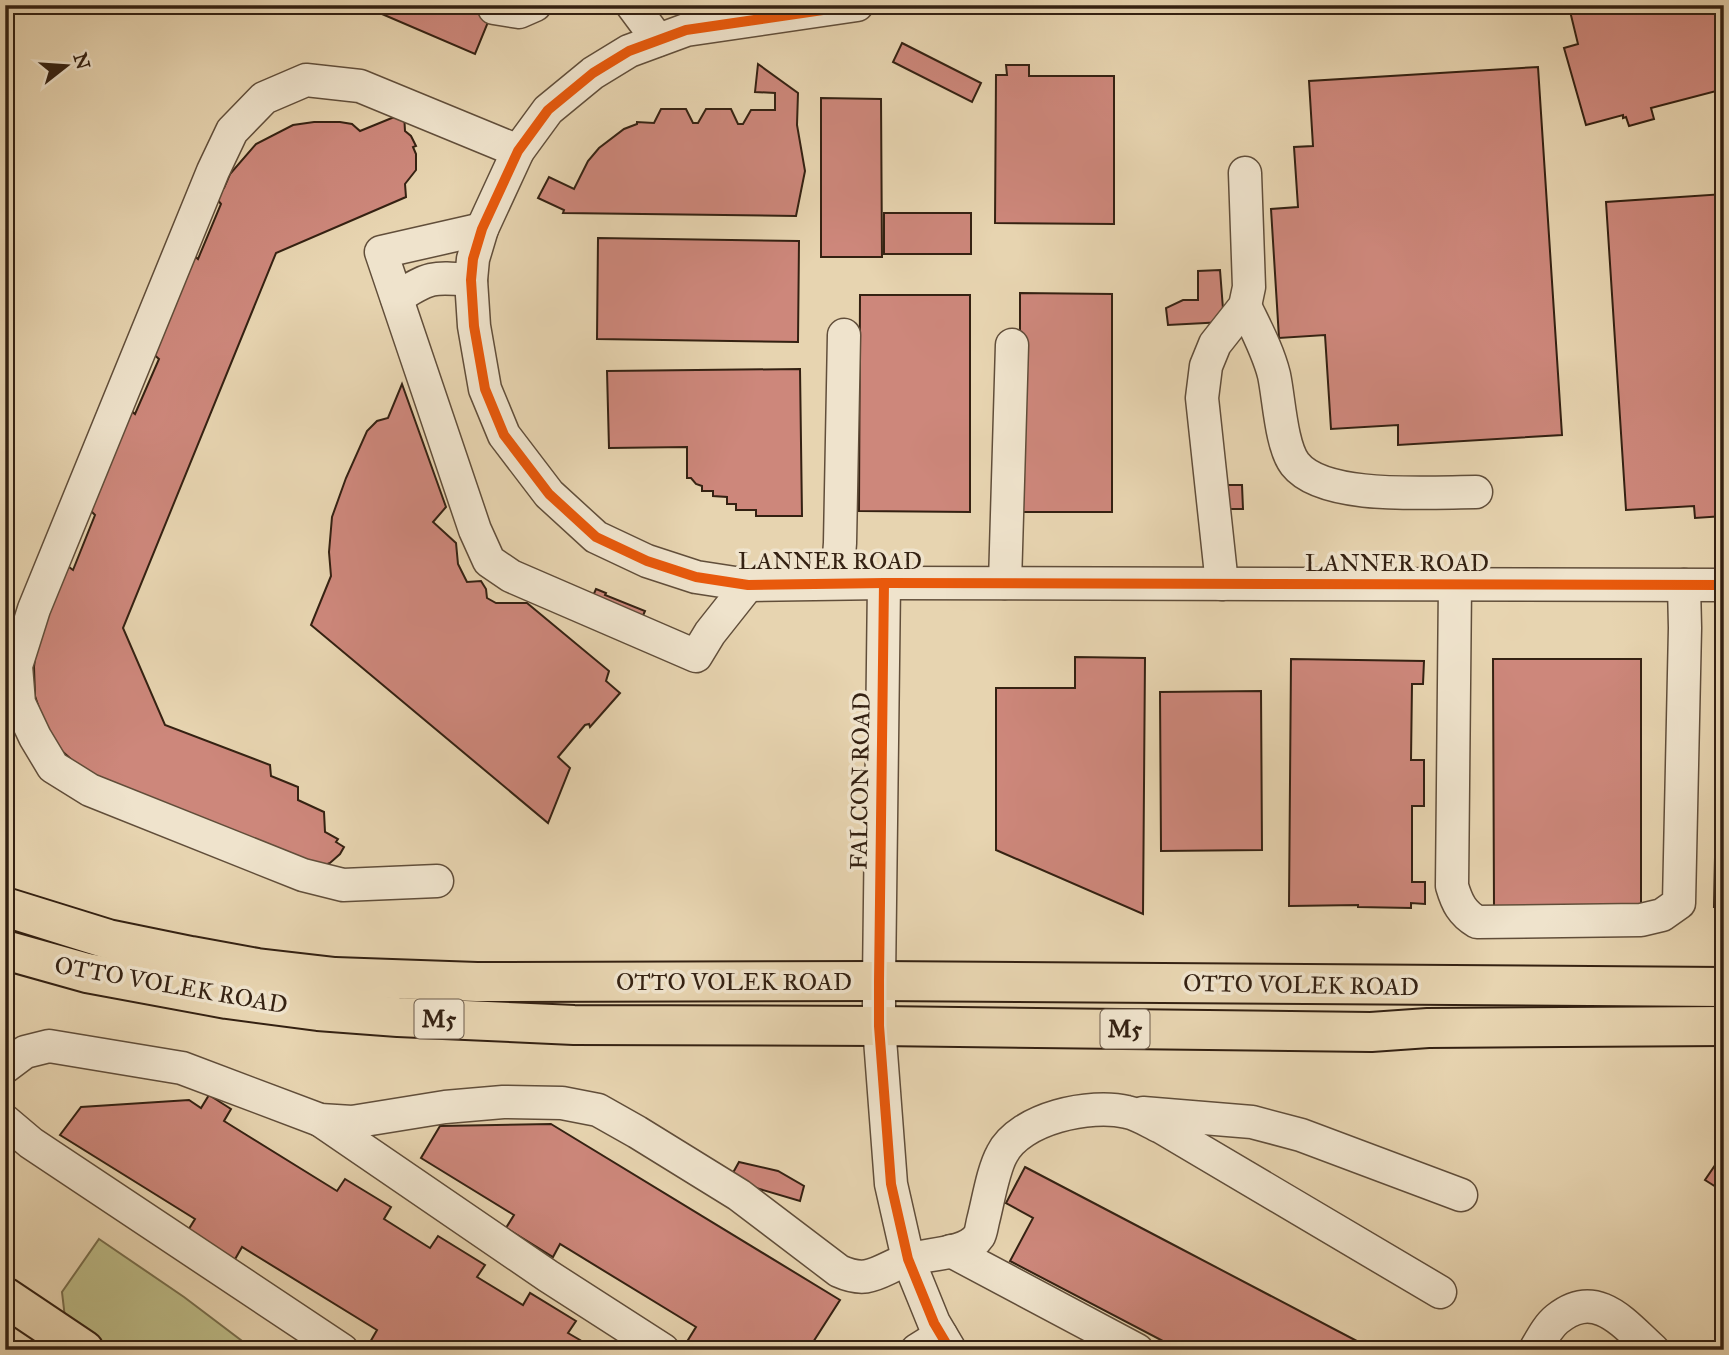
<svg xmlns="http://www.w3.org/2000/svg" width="1729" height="1355" font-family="'IM FELL Great Primer',serif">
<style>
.green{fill:#bcbb87;stroke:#786e4c;stroke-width:2}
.building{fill:#cd877b;stroke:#342112;stroke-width:2}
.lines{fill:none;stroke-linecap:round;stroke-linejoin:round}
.minor-casing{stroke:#614e3a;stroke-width:35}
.major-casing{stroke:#342112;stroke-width:42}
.highway-casing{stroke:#342112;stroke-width:42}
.minor{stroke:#efe3cc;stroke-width:32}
.major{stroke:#e7d4b0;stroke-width:38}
.highway{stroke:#e7d4b0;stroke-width:38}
.cycleway-casing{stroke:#efe3cc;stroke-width:15}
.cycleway{stroke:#e8590c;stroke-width:10}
.labels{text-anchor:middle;stroke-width:7;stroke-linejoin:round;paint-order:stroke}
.shield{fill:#efe3cc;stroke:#6c5b4a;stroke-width:2}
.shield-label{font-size:23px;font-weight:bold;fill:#342112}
.street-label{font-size:24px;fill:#342112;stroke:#efe3cc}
</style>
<rect width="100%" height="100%" fill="#e7d4b0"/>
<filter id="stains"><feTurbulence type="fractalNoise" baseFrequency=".00286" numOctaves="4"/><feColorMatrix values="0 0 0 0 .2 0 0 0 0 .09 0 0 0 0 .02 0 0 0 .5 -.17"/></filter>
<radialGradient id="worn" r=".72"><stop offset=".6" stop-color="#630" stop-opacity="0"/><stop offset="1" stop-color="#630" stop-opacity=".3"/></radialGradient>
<!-- green -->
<polygon class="green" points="99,1239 184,1297 254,1350 89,1350 67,1335 62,1292"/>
<!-- building -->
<g class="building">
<polygon points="361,5 495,5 475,54"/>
<polygon points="1577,5 1724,5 1724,89 1651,108 1654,119 1629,126 1626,117 1623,118 1623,115 1586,125 1564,48 1578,44 1569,7"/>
<polygon points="902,43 981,83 972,102 893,62"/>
<polygon points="758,64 798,93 797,125 805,171 796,216 563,213 564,210 538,198 549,177 574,189 588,161 599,148 624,129 637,124 637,122 654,123 661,109 686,109 693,123 698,123 706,109 731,109 738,124 743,124 751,110 775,110 775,93 755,92"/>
<polygon points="1006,65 1029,65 1029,76 1114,76 1114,224 995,223 996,75 1007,75"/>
<polygon points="1538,67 1562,435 1398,445 1398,425 1331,429 1325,335 1279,338 1271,209 1298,207 1294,147 1313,146 1309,81"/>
<polygon points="821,98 881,99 882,257 821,257"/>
<polygon points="404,113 405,131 411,136 416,146 413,147 416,154 416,170 405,184 406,197 276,253 123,628 165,725 270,765 271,776 298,787 298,800 324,812 325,832 338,839 336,842 344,847 340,854 330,863 325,865 325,874 83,770 62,751 43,720 35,696 34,667 36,650 65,564 73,570 95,515 87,507 128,408 135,414 159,359 151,352 191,253 198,259 221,204 212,193 224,188 230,174 256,144 293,125 314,122 340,122 352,124 360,131"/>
<polygon points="1724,194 1724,516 1695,518 1694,506 1626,510 1606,202"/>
<rect x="884" y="213" width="87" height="41"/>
<polygon points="598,238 799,241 798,342 597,339"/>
<polygon points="1220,270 1224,322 1168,325 1166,308 1183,300 1198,300 1198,271"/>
<polygon points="1020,293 1112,294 1112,512 1020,512"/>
<polygon points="860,295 970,295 970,512 859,511"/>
<polygon points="800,369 802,516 756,516 756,510 736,510 736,504 727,504 727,497 713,496 713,491 702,491 702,486 696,484 691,478 687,478 687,447 609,448 607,371"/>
<polygon points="402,384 446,507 433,522 456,543 458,564 467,582 481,581 486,589 487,598 496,603 527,603 609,671 606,681 620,693 590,727 589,724 585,725 558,757 570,768 548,823 311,625 331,576 329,552 332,517 346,478 367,431 377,421 388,418"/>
<polygon points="1224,485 1242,485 1243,509 1225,509"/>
<polygon points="596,589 606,593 605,595 645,611 638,627 588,607"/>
<polygon points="1075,657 1145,658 1143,914 996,850 996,688 1075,688"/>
<polygon points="1291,659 1424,661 1423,684 1412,684 1411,760 1424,760 1424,806 1412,806 1412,882 1425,882 1425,904 1411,903 1411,908 1358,907 1358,905 1289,906"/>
<polygon points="1493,659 1641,659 1641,907 1494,907"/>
<polygon points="1719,659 1724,659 1724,907 1714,907"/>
<polygon points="1261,691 1262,850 1161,851 1160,692"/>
<polygon points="209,1095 231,1109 224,1121 337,1191 345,1179 391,1207 384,1219 430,1248 438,1236 485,1265 477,1277 523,1305 530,1293 576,1321 568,1333 597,1350 379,1350 369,1344 377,1330 242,1247 234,1261 187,1232 195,1219 60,1135 81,1107 189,1100 201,1108"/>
<polygon points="551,1124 840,1300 808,1350 705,1350 688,1340 696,1327 560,1244 553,1257 506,1228 514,1215 421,1158 440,1126"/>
<polygon points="1724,1152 1724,1192 1705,1180"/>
<polygon points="739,1162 778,1171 804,1186 800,1201 729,1180"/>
<polygon points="1025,1167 1170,1243 1374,1350 1180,1350 1010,1261 1033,1218 1006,1203"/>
</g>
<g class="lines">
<defs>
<g id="minor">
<polyline points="632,5 658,40"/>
<polyline points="857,5 686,30 629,51 593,73 548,110 518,151 482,229 473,259 471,280 474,326 485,389 504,435 549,494 596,537 647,561 696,577 748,585 884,583 1724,585"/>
<polyline points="494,8 519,12 535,5"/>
<polyline points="482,229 381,252 475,530 489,561 511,576 696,656 710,633 748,585"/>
<path d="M397,298C429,276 434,277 471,280"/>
<path d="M1245,306C1256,329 1268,351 1274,375C1279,398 1281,446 1295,464C1324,501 1431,492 1476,492"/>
<polyline points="837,583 840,543 844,335"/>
<polyline points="884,583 879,981 879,1026 891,1184 908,1259 934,1323 950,1350"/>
<polyline points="1005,583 1012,345"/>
<polyline points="1222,584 1202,398 1206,366 1215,344 1245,306 1249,287 1245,173"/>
<path d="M1455,584L1452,886C1457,903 1462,913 1477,922L1641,920L1662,915L1679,903L1685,628L1684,585"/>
<polyline points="437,881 343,885 303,875 90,790 53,767 35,737 19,703 16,666 34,609 213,171 232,131 264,98 306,80 360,86 518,151"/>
<path d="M5,1067L25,1052L49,1046L182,1068L320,1120L352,1122L445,1107L503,1102L562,1103L598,1110L637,1132L739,1195L839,1271C868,1284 877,1272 904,1261C924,1253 966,1256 979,1236C981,1233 982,1225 983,1221C988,1202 993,1170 1002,1154C1020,1118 1091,1103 1127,1112C1138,1114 1150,1122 1161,1127L1440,1292"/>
<polyline points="1143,1113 1252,1122 1301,1135 1461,1195"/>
<polyline points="320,1120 548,1276 663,1350"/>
<polyline points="5,1121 31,1143 342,1350"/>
<polyline points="951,1251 1137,1350"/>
<polyline points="917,1350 941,1335"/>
<path d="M1535,1350C1541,1340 1548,1326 1557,1319C1597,1287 1624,1324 1653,1350"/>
</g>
<g id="major">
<polyline points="5,907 108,939 191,956 257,968 335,977 477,982 879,981 1724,987"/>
<polyline points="5,950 87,973 227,999 318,1011 398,1017 574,1025 879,1026 1371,1032 1428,1028 1724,1026"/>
</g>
<polyline id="highway" points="5,1297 84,1350"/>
</defs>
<!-- minor casing -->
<use href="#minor" class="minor-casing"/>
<!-- major casing -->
<use href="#major" class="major-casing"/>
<!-- highway casing -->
<use href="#highway" class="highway-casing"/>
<!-- minor -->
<use href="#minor" class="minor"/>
<!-- major -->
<use href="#major" class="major"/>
<!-- highway -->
<use href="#highway" class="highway"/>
<defs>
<g id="cycleway">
<polyline points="857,5 686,30 629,51 593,73 548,110 518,151 482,229 473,259 471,280 474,326 485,389 504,435 549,494 596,537 647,561 696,577 748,585 884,583 1724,585"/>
<polyline points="884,583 879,981 879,1026 891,1184 908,1259 934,1323 950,1350"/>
</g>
</defs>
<!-- cycleway casing -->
<use href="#cycleway" class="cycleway-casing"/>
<!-- cycleway -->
<use href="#cycleway" class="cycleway"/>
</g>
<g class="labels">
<!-- shield labels -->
<g class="shield">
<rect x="414.5" y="999.5" width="49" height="39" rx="5"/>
<rect x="1100.5" y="1009.5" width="49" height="39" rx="5"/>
</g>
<g class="shield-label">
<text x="439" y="1027">M5</text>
<text x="1125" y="1037">M5</text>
</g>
<!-- street labels -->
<g class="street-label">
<text x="830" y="569">LANNER ROAD</text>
<text x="1397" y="571">LANNER ROAD</text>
<text transform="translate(860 781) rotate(-89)" y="8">FALCON ROAD</text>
<text x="734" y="990">OTTO VOLEK ROAD</text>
<text transform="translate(171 985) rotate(10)" y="8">OTTO VOLEK ROAD</text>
<text transform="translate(1301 985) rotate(1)" y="8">OTTO VOLEK ROAD</text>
</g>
</g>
<!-- margin -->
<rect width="1729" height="1355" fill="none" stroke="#e7d4b0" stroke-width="28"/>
<rect x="7" y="7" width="1715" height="1341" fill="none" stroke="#342112" stroke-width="3.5"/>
<rect x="14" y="14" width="1701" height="1327" fill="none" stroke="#342112" stroke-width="2"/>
<!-- north arrow -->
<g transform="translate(66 66) rotate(73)" stroke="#efe3cc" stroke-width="5" paint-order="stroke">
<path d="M0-5L12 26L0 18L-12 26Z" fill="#342112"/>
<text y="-10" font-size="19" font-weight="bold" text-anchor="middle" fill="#342112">N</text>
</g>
<rect width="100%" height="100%" filter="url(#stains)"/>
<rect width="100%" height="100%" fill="url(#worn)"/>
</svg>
